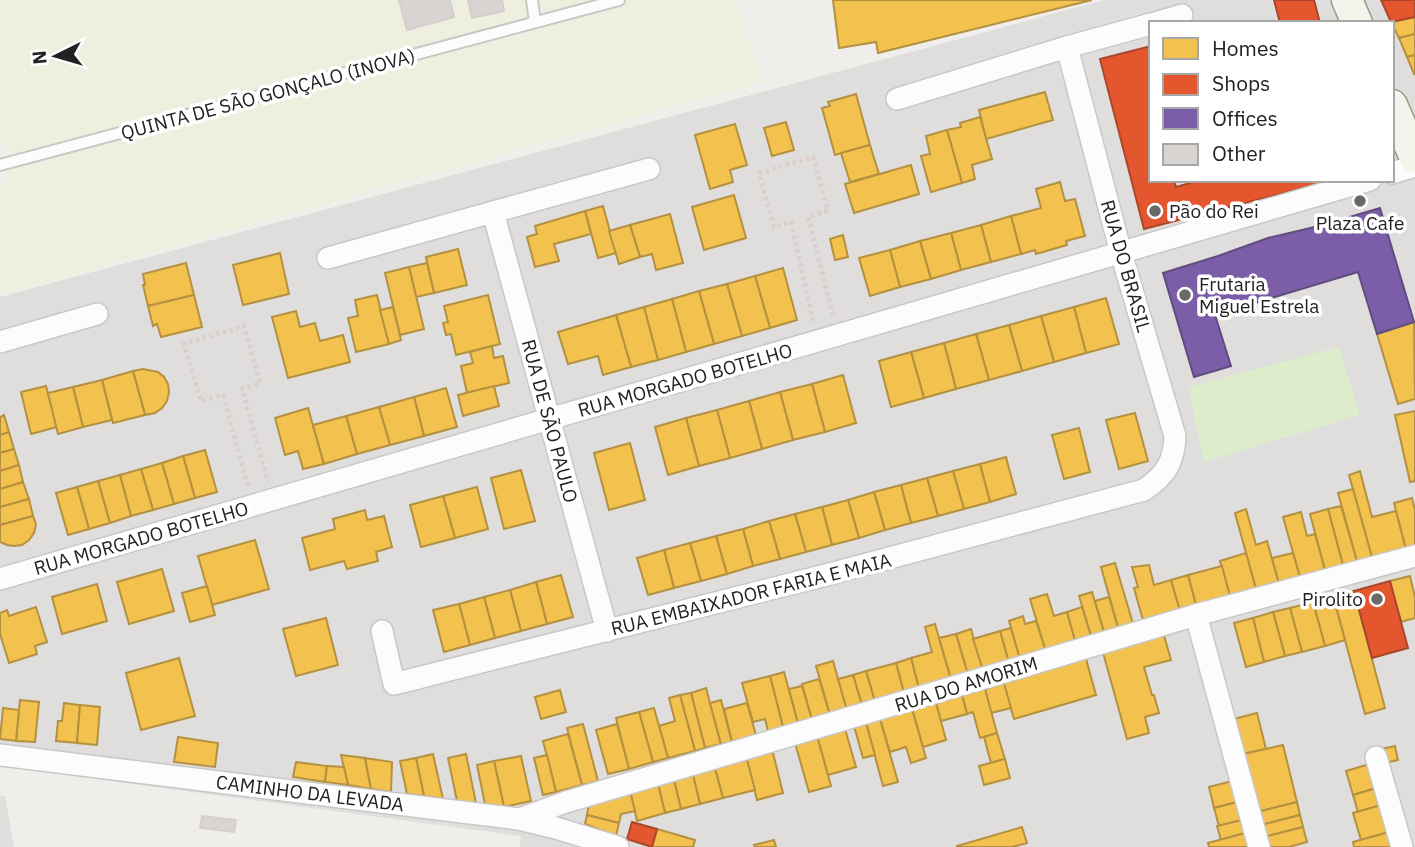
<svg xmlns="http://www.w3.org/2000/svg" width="1415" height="847" font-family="'IBM Plex Sans',sans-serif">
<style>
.residential{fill:#dfdedc;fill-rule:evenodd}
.farmland{fill:#efefdf}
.grass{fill:#ddeccb}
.parking{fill:#e0dfde}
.homes{fill:#f2c14e;stroke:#b49141;stroke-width:2}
.shops{fill:#e4572e;stroke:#aa472a;stroke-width:2}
.offices{fill:#7b5ea7;stroke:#604c7f;stroke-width:2}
.building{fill:#d7d4d2;stroke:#d3d0cc;stroke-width:2}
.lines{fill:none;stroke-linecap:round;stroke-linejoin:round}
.service-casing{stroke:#c9c8c7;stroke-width:14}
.minor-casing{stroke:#c9c8c7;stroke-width:24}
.secondary-casing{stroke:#999a82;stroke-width:33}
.path{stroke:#dccecd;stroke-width:4.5;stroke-dasharray:3.5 3.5;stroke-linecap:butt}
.service{stroke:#fdfcfc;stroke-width:10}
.minor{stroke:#fdfcfc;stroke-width:21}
.secondary{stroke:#f4f4ed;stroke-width:30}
.poi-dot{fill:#6a6968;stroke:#fff;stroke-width:2.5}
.labels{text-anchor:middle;stroke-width:7;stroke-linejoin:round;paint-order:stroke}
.street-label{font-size:19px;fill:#222;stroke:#fff}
.poi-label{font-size:19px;fill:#222;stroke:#fff;text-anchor:start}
</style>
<rect width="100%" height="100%" fill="#f0eeeb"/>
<!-- residential -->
<path class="residential" d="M1104,0H1415V847H520L521,836L0,766V297ZM1151,23H1392V180H1151Z"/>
<!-- farmland -->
<polygon class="farmland" points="0,0 734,0 764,81 0,295 0,189 13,156 0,141"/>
<!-- grass -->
<polygon class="grass" points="1339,347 1360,415 1204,462 1188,387"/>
<!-- parking -->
<g class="parking">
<polygon points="1230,626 1246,685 1225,691 1208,632"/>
<polygon points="0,796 5,796 14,847 0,847"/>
</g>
<!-- homes -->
<g class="homes">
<polygon points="833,0 1092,0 878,53 876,42 839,48"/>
<polygon points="1415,17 1415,34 1399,38 1391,22"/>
<polygon points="1415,34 1415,55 1407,57 1399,38"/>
<polygon points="1415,55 1415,73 1414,74 1407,57"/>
<polygon points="1045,92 1053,120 986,139 979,110"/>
<polygon points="856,94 870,145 835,155 822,108 830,106 828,102"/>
<polygon points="980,117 992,159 972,165 975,179 962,183 947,130 961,127 960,123"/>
<polygon points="786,122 794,150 772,156 764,128"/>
<polygon points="735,124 747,165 730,170 733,182 710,189 695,135"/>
<polygon points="947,130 962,183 931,192 921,156 930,154 926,136"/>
<polygon points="870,145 879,174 850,182 841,153"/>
<polygon points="911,165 919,194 854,213 845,184"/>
<polygon points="1060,182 1065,201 1075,199 1085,236 1066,241 1067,245 1036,254 1035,250 1021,254 1011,216 1041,208 1036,189"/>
<polygon points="734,195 746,238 704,250 692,207"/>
<polygon points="603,206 616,253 598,258 585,211"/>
<polygon points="585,211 591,234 554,244 559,261 535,267 527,237 537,234 535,226"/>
<polygon points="670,214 683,263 656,270 652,254 640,257 630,225"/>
<polygon points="1011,216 1021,254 991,262 981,225"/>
<polygon points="630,225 640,257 619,264 609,231"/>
<polygon points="981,225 991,262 961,270 951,233"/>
<polygon points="951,233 961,270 931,279 920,241"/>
<polygon points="843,235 848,257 835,260 830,239"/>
<polygon points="920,241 931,279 900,287 890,250"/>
<polygon points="458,249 467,285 434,293 426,257"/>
<polygon points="890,250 900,287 870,296 859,258"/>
<polygon points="280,253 289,294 243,305 233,265"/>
<polygon points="186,263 194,295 148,306 143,285 145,285 143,274"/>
<polygon points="427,263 434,293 416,297 409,267"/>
<polygon points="409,267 424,329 400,335 385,273"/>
<polygon points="783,268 797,320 770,328 755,276"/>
<polygon points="755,276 770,328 742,336 727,284"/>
<polygon points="727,284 742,336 714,344 699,291"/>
<polygon points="699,291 714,344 686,352 672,299"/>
<polygon points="194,295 202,327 161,337 157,324 153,326 148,306"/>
<polygon points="377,295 389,344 356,352 348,318 358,316 355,300"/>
<polygon points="488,295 500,344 456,355 451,334 446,335 443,323 448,322 444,306"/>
<polygon points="1106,298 1119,344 1086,353 1074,307"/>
<polygon points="672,299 686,352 658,360 644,307"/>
<polygon points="393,307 401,340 389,344 380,310"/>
<polygon points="644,307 658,360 631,367 616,315"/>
<polygon points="1074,307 1086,353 1054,362 1041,316"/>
<polygon points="296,311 300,327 315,323 320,341 343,335 350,362 288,378 272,317"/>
<polygon points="616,315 631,367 603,375 598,356 568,364 558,332"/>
<polygon points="1041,316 1054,362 1022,371 1009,325"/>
<polygon points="1414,322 1415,399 1398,404 1377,334"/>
<polygon points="1009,325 1022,371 989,380 976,334"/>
<polygon points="976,334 989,380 956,389 944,343"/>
<polygon points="944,343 956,389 924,398 911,352"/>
<polygon points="492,346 494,358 503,356 509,383 467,393 461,366 473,363 470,352"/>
<polygon points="911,352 924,398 891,407 879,361"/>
<polygon points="143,369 158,372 164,377 168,384 169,392 167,401 162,408 155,413 145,415 133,371"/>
<polygon points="133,371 145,415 113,423 102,380"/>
<polygon points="843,375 856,423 825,432 812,384"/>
<polygon points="102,380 112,420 83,427 73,387"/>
<polygon points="812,384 825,432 793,440 780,392"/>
<polygon points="46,386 57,427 31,434 21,392"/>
<polygon points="494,386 499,406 463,416 458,395"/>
<polygon points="73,387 83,427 58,434 48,393"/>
<polygon points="446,388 457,427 424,436 414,397"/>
<polygon points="780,392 793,440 762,449 749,401"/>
<polygon points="414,397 424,436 390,445 379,407"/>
<polygon points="749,401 762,449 730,458 717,410"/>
<polygon points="379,407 390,445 357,454 346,416"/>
<polygon points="308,408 324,464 303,469 298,451 285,455 275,418"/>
<polygon points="717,410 730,458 699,466 686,418"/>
<polygon points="1415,411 1415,481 1410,482 1395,415"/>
<polygon points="1135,413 1148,461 1119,469 1106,420"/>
<polygon points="4,415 9,432 0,435 0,417"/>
<polygon points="346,416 357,454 324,464 313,425"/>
<polygon points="686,418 699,466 668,475 655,427"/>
<polygon points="1079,428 1090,472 1064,479 1052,435"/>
<polygon points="9,432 14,449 0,453 0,435"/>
<polygon points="630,443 645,500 609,510 594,453"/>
<polygon points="14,449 19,465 0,471 0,453"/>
<polygon points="205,450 217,492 195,498 183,456"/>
<polygon points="183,456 195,498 174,504 162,463"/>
<polygon points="1006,457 1016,494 990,502 980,464"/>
<polygon points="162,463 174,504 153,510 141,469"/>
<polygon points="980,464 990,502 964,509 953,471"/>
<polygon points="19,465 23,482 0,489 0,471"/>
<polygon points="141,469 153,510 131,516 120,475"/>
<polygon points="521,470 535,521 504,529 491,478"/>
<polygon points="953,471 964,509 938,516 927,478"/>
<polygon points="1360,471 1372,517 1396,511 1406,549 1372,558 1349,475"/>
<polygon points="120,475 131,516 110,523 98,481"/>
<polygon points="927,478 938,516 911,523 901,485"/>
<polygon points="98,481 110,523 89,529 77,487"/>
<polygon points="23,482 29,499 0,507 0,489"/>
<polygon points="901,485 911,523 885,530 874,492"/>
<polygon points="77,487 89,529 68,535 56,493"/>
<polygon points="477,487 488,529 455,538 443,496"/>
<polygon points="1353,489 1373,561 1358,565 1338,493"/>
<polygon points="874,492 885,530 859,538 848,500"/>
<polygon points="443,496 455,538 421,547 410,505"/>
<polygon points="1412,498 1415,510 1415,547 1406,549 1394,503"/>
<polygon points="29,499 33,516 0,525 0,507"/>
<polygon points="848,500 859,538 832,545 822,507"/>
<polygon points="1341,506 1358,565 1344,569 1328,509"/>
<polygon points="822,507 832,545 806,552 795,514"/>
<polygon points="1246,509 1256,545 1267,541 1280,587 1257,593 1235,513"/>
<polygon points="1328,509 1344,569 1326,574 1310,514"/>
<polygon points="365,510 367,520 384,516 392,547 376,552 378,561 347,569 344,561 310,570 302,538 335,529 333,519"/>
<polygon points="1301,512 1307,536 1315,534 1326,574 1301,581 1283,517"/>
<polygon points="795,514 806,552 780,559 769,521"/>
<polygon points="33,516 36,524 34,533 29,540 22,545 14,546 7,545 0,542 0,525"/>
<polygon points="769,521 780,559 753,566 743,529"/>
<polygon points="743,529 753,566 727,574 716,536"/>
<polygon points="716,536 727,574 701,581 690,543"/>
<polygon points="255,540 269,589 212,605 198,556"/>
<polygon points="690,543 701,581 674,588 664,550"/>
<polygon points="664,550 674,588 648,595 637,558"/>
<polygon points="1246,553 1257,593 1231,600 1220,561"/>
<polygon points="1293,553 1301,581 1280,587 1272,558"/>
<polygon points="1115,563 1134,627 1119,631 1101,567"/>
<polygon points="1149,565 1154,585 1171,580 1181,614 1144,624 1134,588 1138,587 1132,567"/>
<polygon points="1222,566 1231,600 1197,609 1188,575"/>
<polygon points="162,569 174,611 129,624 117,582"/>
<polygon points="561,575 573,617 547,624 536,582"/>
<polygon points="1188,575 1197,609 1181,614 1171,580"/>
<polygon points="1410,576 1415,597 1415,618 1401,622 1390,581"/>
<polygon points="536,582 547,624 521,631 510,590"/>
<polygon points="97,584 107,621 62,634 52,597"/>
<polygon points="207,586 215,615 190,622 182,593"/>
<polygon points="510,590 521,631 495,638 484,597"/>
<polygon points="1354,591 1385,708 1365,714 1333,596"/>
<polygon points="1092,592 1105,635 1092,639 1079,596"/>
<polygon points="1047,594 1054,616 1067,612 1076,644 1046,652 1030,599"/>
<polygon points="1333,596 1345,640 1325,646 1313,602"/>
<polygon points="484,597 495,638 470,645 459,604"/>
<polygon points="1109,597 1119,631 1105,635 1095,601"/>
<polygon points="1313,602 1325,646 1302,652 1290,608"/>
<polygon points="459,604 470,645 444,652 433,610"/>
<polygon points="36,607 47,642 35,646 37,654 9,663 0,634 0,613 7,610 9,616"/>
<polygon points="1082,607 1092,639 1076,644 1067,612"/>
<polygon points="1290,608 1302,652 1285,656 1273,612"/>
<polygon points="1273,612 1285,656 1264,662 1253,618"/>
<polygon points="1023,616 1025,624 1036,621 1046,652 1020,660 1009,621"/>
<polygon points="326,618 338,665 296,676 283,629"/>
<polygon points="1253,618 1264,662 1246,667 1234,623"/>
<polygon points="935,624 951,679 919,689 911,658 932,652 925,627"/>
<polygon points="1011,628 1020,660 1009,663 1000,631"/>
<polygon points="971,629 983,670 968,675 956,634"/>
<polygon points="1000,631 1009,663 983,670 973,639"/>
<polygon points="1163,632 1171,660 1144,667 1152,695 1154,695 1159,713 1145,717 1149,733 1127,739 1102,649"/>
<polygon points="956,634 968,675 951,679 939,638"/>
<polygon points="1085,655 1096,695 1014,719 1002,679"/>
<polygon points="179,658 195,716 141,730 126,673"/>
<polygon points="911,658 919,689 904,693 896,663"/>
<polygon points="833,661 847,710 830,715 816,666"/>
<polygon points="896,663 904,693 875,702 866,671"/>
<polygon points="866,671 875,702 862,705 853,675"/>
<polygon points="784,672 798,723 783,727 770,676"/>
<polygon points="853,675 862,705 847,710 838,679"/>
<polygon points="770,676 783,727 768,731 765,719 753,722 742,683"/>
<polygon points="819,679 830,715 812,720 802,684"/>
<polygon points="1004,683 1011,708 991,713 985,689"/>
<polygon points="802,686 812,720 798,723 789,689"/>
<polygon points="706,688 721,744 705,748 691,693"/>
<polygon points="985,689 997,733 980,738 973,712 967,714 962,695"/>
<polygon points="560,690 566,712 541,719 535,697"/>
<polygon points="691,693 705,748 695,751 680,695"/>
<polygon points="680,695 695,751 668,758 659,726 675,721 669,698"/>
<polygon points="962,695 967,714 941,721 936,703"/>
<polygon points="20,700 39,702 35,742 16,741"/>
<polygon points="721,700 732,742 721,744 710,703"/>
<polygon points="64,703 80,705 77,743 56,741 58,721 62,721"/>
<polygon points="747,703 756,735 732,742 724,709"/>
<polygon points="936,703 946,740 923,747 912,709"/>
<polygon points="80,705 100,707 97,745 77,743"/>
<polygon points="3,708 19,710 16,741 0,739"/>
<polygon points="654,708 668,758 653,762 639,712"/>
<polygon points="912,709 926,758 911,763 906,747 890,752 880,719"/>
<polygon points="639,712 653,762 629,769 616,718"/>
<polygon points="1257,713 1266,749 1243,754 1234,719"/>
<polygon points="880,719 898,782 883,786 866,723"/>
<polygon points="866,723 875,755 863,758 854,726"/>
<polygon points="583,724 598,781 582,785 567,728"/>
<polygon points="617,724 629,769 608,774 596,730"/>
<polygon points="845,729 856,767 828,775 817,736"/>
<polygon points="997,733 1005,759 991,763 984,737"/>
<polygon points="568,734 582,785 556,792 543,741"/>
<polygon points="817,736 831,786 809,792 795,743"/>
<polygon points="178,737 218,743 215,767 174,762"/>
<polygon points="1283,745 1297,802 1257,812 1243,754"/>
<polygon points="1395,746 1398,760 1381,764 1377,750"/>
<polygon points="772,749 783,793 757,800 746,756"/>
<polygon points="433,754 443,799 424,796 416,758"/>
<polygon points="466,754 476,803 457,801 448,758"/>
<polygon points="341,755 365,758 371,789 348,785"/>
<polygon points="547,755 556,792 543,795 534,758"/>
<polygon points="521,756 531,801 504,807 494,761"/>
<polygon points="746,756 755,790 723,798 714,765"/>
<polygon points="365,758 392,762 391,792 371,789"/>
<polygon points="416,758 424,796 407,794 400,761"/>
<polygon points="1005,759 1010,778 984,785 979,766"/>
<polygon points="494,761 504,807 485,804 477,765"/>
<polygon points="296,762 327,766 325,782 293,777"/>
<polygon points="1373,763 1380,787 1353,795 1346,771"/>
<polygon points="714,765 723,798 700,804 692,771"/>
<polygon points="327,766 344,767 348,785 325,782"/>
<polygon points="692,771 700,804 681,809 673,776"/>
<polygon points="673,776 681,809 665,813 657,780"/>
<polygon points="657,780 665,813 637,821 629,787"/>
<polygon points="1236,780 1241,801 1214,808 1209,787"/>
<polygon points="629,787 635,811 621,814 619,823 587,815 590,798"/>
<polygon points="1380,787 1385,804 1358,812 1353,795"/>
<polygon points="1241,801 1246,819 1219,826 1214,808"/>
<polygon points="1297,802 1300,815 1261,825 1257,812"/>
<polygon points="1385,804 1393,831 1361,840 1353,813"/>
<polygon points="587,815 619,823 616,836 585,824"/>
<polygon points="1300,815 1303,827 1264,837 1261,825"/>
<polygon points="1246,819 1249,832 1221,840 1217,826"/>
<polygon points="1022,827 1027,843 1012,847 957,847 957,846"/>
<polygon points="1303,827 1307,842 1289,847 1266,847 1264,837"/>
<polygon points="657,829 695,840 693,847 652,847"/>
<polygon points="1393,831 1398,847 1354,847 1353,842"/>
<polygon points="1249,832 1253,847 1209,847 1208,843"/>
<polygon points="774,840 776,847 755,847 754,845"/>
</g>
<!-- shops -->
<g class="shops">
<polygon points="1274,0 1314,0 1320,23 1280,23"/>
<polygon points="1381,0 1415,0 1415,17 1391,22"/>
<polygon points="1151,46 1151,180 1174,180 1176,187 1201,180 1334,180 1144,229 1100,59"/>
<polygon points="1390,581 1408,648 1372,658 1354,591"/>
<polygon points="632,822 657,829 652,847 627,839"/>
</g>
<!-- offices -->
<polygon class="offices" points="1380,208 1414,322 1377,334 1358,272 1215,315 1231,366 1194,377 1163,273 1218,256 1268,238 1319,226"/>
<!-- building -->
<g class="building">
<polygon points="399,0 450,0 454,17 407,30"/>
<polygon points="468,0 502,0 504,11 472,18"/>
<polygon points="202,816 236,820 234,832 200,828"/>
</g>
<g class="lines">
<defs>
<g id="service">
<polyline points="532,0 535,22"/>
<polyline points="0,165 619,0"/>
</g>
<g id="minor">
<polyline points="1155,23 1182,15"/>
<polyline points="897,99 1067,47 1151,24"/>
<polyline points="1392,173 1415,166"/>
<polyline points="493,212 649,169"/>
<polyline points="328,258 493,212 607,631"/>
<polyline points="0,342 97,314"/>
<polyline points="0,579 1370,180"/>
<polyline points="1196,615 1259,847"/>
<path d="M382,631L394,684L826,575L1144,490C1166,475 1174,462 1175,436L1121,253L1067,47"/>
<polyline points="0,755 519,819 556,828 618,847"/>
<polyline points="1376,757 1402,847"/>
<polyline points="519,819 566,802 1196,615 1415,556"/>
</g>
<g id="secondary">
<polyline points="1347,0 1357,23"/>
<polyline points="1392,105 1415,158"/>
</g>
</defs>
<!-- service casing -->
<use href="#service" class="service-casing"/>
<!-- minor casing -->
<use href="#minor" class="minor-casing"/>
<!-- secondary casing -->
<use href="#secondary" class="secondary-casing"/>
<!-- path -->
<g class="path">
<polyline points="813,321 791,222 774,227 759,173 813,157 828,210 808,217 833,315"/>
<polyline points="248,486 223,395 201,401 184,344 244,326 260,383 242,389 268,482"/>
</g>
<!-- service -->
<use href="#service" class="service"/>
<!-- minor -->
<use href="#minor" class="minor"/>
<!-- secondary -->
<use href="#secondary" class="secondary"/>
</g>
<!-- markers -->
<g class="poi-dot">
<circle cx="1360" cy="201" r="7"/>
<circle cx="1155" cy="211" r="7"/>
<circle cx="1185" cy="295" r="7"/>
<circle cx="1377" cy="599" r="7"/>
</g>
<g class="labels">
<!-- street labels -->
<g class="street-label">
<text transform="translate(268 94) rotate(-15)" y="7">QUINTA DE SÃO GONÇALO (INOVA)</text>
<text transform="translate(1126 266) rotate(74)" y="7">RUA DO BRASIL</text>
<text transform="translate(685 380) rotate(-16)" y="7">RUA MORGADO BOTELHO</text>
<text transform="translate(550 421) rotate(75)" y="7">RUA DE SÃO PAULO</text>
<text transform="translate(141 538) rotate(-16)" y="7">RUA MORGADO BOTELHO</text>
<text transform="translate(751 594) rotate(-14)" y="7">RUA EMBAIXADOR FARIA E MAIA</text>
<text transform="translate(966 684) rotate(-17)" y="7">RUA DO AMORIM</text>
<text transform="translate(310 793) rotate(7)" y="7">CAMINHO DA LEVADA</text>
</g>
<!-- poi labels -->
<g class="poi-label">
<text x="1169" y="218">Pão do Rei</text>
<text x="1360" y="230" text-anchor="middle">Plaza Cafe</text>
<text x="1199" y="291">Frutaria<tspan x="1199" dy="22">Miguel Estrela</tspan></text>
<text x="1363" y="606" text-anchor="end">Pirolito</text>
</g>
</g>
<!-- legend -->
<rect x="1149" y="21" width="245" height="161" fill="#ffffff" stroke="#a7a7a7" stroke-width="2"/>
<rect x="1163" y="38" width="35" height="21" fill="#f2c14e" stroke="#a7a7a7" stroke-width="2"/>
<text x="1212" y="56" font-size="21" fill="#222222">Homes</text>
<rect x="1163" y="74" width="35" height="21" fill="#e4572e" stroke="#a7a7a7" stroke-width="2"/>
<text x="1212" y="91" font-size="21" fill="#222222">Shops</text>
<rect x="1163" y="108" width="35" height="21" fill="#7b5ea7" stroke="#a7a7a7" stroke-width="2"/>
<text x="1212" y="126" font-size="21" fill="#222222">Offices</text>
<rect x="1163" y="144" width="35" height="21" fill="#d7d4d2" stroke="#a7a7a7" stroke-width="2"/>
<text x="1212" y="161" font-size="21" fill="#222222">Other</text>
<!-- north arrow -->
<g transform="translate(56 56) rotate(265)" stroke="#ffffff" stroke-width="5" paint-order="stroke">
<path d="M0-5L12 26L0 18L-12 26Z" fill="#222222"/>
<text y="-10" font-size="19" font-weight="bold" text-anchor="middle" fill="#222222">N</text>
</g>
</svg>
